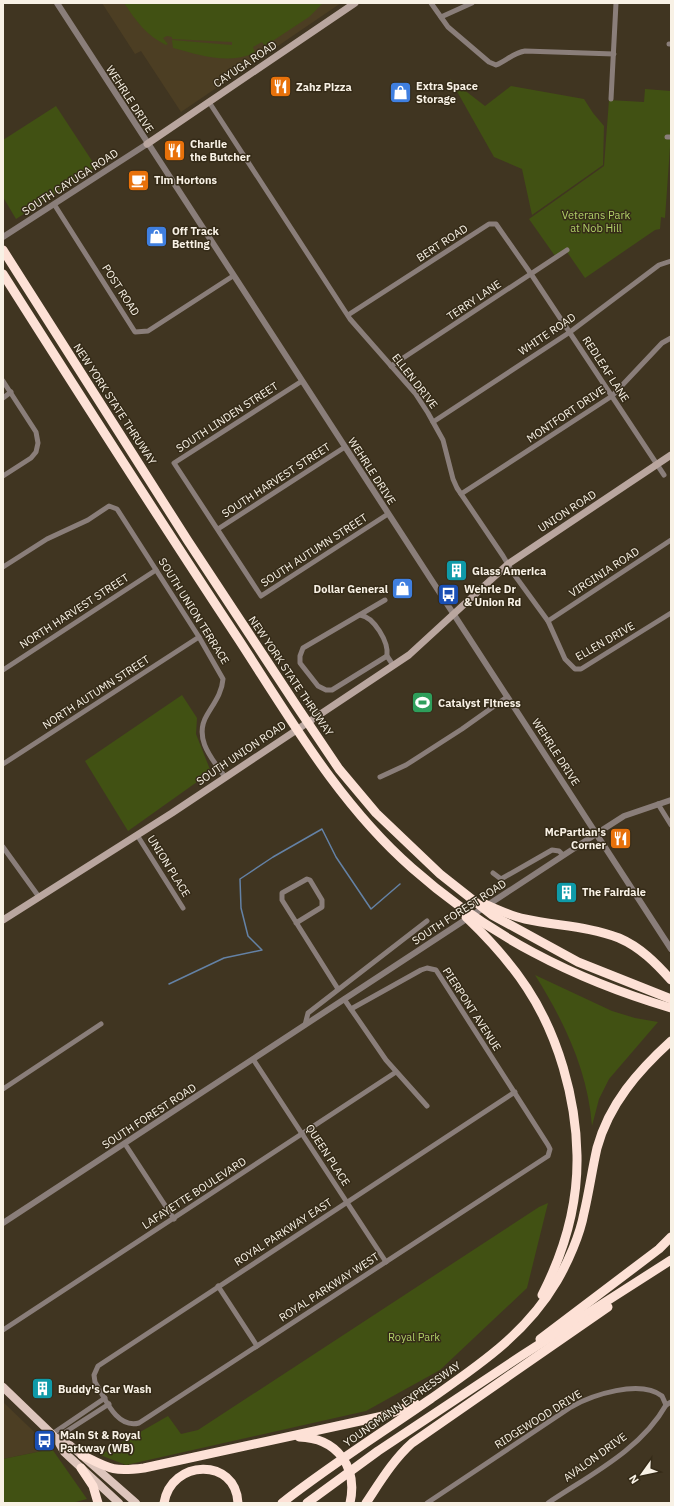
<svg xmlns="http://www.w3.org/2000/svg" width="674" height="1506" font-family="'IBM Plex Sans',sans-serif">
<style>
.built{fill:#4c3e23}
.green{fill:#415113}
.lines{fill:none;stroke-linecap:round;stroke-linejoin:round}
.stream{stroke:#6482a6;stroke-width:1.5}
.minor{stroke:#8a7e7a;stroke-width:5}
.tertiary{stroke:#8a7e7a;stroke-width:6}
.secondary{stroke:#b9a69f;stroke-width:7}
.primary{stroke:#ddc5bc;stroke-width:8}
.motorway{stroke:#fde1d6;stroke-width:9}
.labels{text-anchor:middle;stroke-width:3;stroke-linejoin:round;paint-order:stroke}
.street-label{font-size:11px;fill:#f8f1e5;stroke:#352b18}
.poi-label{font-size:11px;font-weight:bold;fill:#f8f1e5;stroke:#352b18;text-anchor:start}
.park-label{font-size:11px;fill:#b1d068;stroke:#352b18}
</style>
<rect width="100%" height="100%" fill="#403521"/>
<!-- built -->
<g class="built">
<polygon points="102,3 341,3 181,112 141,51 135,54"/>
<polygon points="3,1402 52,1449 3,1459"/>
</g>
<!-- green -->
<g class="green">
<path d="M124,3H323L309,17L265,46L262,42L253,47L255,53C227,65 200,55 173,48L172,40L232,45V42L172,39V37L167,36L163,38L168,44L166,45C147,36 136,21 124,3Z"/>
<polygon points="450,79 485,106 511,86 584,99 593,113 604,126 603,165 532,215 522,169 494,157"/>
<polygon points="645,89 671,91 671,133 665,218 661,217 660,229 655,230 585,278 565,249 555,256 529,219 604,166 609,100 644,102"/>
<polygon points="56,106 96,167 16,219 3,197 3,140"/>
<polygon points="182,695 197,718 196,734 211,772 128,831 85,761"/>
<path d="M535,975L612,1011L635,1018L658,1022L609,1079L599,1099L592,1126C588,1071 564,1021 535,975Z"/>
<polygon points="548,1203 527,1288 440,1370 366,1411 126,1465 100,1455 168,1416 181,1434 198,1430 539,1207"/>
<polygon points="52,1449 87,1499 72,1503 3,1503 3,1459"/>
</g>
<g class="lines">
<!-- stream -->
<polyline class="stream" points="169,984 224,958 262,950 248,936 241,908 240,879 273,857 322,829 336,857 371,909 400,884"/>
<!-- minor -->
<g class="minor">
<path d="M431,3L448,27L489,62L496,65C506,61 513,53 525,51L614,54"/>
<polyline points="441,17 472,3"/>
<polyline points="669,44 671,44"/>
<polyline points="611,99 616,3"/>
<polyline points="209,102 350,319 415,393 428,413 443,440 453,479 457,488 503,556 513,573 548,621 565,659 575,669 581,669 671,613"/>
<polyline points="667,137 671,137"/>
<polyline points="54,204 135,332 148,331 233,276"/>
<polyline points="348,315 489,224 496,224 531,274 664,475"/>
<polyline points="391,366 567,250"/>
<polyline points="3,381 36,432 38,443 36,452 31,458 3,476"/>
<polyline points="302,381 174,463 261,596 388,514"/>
<polyline points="3,398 11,392"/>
<polyline points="433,422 570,332 659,265 671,261"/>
<polyline points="461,494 612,396 662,343 671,338"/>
<polyline points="218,529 345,447"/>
<path d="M3,567L47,539L88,520L109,506L117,509L199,637L223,679C222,693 214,703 207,715C193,738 212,759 225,777"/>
<polyline points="385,600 303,648 300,656 300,663 318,686 326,690 332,690 387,656"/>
<path d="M360,615C374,617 389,642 387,656L393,665"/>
<polyline points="548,621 671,540"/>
<polyline points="3,670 156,570"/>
<polyline points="3,764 199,637"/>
<polyline points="380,777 406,765 462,729 507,697"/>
<polyline points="658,804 671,825"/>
<polyline points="137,835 183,908"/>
<polyline points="3,847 39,897"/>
<polyline points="493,873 501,879 552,850 559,851 563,855"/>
<polyline points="296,923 322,907 322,900 310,880 307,879 282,893 282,900 338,989"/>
<polyline points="344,999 386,1060 427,1106"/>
<path d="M351,1009L421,970L427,968L436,970L548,1145L550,1149L548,1156L139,1423C116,1429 105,1398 95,1382L94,1375L98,1366L515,1092"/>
<polyline points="305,1025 308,1013 427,921"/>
<polyline points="253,1059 386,1262"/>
<polyline points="3,1089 101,1024"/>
<polyline points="125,1144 174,1219"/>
<polyline points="218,1286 257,1346"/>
<polyline points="3,1330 396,1072"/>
<polyline points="666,1405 671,1402"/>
<polyline points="52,1434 105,1398"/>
<polyline points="56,1438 109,1404"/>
<path d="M427,1503L571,1407C592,1395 640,1379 662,1396L666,1405"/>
<path d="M548,1503C588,1476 641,1450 666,1405"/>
</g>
<!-- tertiary -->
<g class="tertiary">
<polyline points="57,3 671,949"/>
<polyline points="3,237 147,144"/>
<polyline points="3,1223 596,834 624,816 671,800"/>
</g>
<!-- secondary -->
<g class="secondary">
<polyline points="147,144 355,3"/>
<polyline points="3,920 172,813 409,655 508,564 671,455"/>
</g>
<!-- primary -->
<g class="primary">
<polyline points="3,1387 56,1438 64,1452 119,1503"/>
<polyline points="56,1438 70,1445 136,1503"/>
</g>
<!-- motorway -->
<g class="motorway">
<polyline points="3,250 188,541 298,708 339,769 376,813 440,874 492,915 578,962 671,999"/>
<path d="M3,274C81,397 159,519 239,640C291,720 340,805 412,868C489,936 573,979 671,1008"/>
<path d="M485,904C498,910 511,916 525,919C557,926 588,926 619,938C640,947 656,963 671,980"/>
<path d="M466,917C489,939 510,962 527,988C558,1035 576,1098 577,1155C578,1203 564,1252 542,1295"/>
<polyline points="540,1339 659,1249 671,1237"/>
<path d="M299,1437C337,1438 358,1467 350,1503"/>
<path d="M82,1455C110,1469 113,1472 144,1468L383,1416L416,1404"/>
<polyline points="81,1468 93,1486 98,1503"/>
<path d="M164,1503C171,1459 236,1457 238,1503"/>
<path d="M282,1503C329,1466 380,1434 429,1400C479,1365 526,1334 557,1281C568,1262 580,1235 584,1213C589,1192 592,1170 597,1148C609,1104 638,1071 671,1041"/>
<polyline points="307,1503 378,1451 521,1356 671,1260"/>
<path d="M366,1503C380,1482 393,1460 412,1443L608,1307"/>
</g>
</g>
<!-- icons -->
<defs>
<symbol id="restaurant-square" viewBox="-11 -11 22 22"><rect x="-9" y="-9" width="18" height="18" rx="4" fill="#e8710a" stroke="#352b18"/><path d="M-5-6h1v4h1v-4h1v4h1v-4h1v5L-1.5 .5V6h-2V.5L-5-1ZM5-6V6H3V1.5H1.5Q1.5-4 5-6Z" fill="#fff"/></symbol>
<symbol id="shop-square" viewBox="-11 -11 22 22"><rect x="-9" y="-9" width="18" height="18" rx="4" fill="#3f7fe0" stroke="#352b18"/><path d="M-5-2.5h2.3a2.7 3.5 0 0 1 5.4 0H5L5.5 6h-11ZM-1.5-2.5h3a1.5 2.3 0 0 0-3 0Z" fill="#fff"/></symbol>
<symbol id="cafe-square" viewBox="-11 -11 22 22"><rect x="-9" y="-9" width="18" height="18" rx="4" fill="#e8710a" stroke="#352b18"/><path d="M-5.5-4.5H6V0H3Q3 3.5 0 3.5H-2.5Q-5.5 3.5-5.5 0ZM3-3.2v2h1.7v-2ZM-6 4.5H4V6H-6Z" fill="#fff"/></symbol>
<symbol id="building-square" viewBox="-11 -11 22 22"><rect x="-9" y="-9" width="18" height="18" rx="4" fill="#0f9aa8" stroke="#352b18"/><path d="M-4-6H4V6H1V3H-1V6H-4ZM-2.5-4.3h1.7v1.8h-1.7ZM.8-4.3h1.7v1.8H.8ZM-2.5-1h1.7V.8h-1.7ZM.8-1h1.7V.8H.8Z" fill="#fff"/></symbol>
<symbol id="bus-square" viewBox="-11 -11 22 22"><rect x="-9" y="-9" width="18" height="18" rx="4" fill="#1a4fb4" stroke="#352b18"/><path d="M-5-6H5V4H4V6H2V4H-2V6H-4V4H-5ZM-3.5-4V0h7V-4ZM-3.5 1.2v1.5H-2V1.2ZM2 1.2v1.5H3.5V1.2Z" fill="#fff"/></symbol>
<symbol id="stadium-square" viewBox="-11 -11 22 22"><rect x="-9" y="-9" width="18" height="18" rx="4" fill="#2e9e5b" stroke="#352b18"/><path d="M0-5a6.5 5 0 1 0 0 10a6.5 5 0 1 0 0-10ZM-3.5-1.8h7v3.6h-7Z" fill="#fff"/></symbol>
</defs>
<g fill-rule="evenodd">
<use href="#restaurant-square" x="268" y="74" width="25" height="25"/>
<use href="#shop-square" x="388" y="80" width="25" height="25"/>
<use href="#restaurant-square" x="162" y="138" width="25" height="25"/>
<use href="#cafe-square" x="126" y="168" width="25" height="25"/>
<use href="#shop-square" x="144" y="224" width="25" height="25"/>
<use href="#building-square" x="444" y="558" width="25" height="25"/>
<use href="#shop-square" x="390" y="576" width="25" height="25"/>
<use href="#bus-square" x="436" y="582" width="25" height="25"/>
<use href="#stadium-square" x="410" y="690" width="25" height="25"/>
<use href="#restaurant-square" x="608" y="826" width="25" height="25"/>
<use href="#building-square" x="554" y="880" width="25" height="25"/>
<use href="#building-square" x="30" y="1376" width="25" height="25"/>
<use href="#bus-square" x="32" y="1428" width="25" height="25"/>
</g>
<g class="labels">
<!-- street labels -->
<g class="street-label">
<text transform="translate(245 64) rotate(-34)" y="4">CAYUGA ROAD</text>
<text transform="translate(130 99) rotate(57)" y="4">WEHRLE DRIVE</text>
<text transform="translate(70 182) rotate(-33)" y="4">SOUTH CAYUGA ROAD</text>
<text transform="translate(442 243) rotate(-33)" y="4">BERT ROAD</text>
<text transform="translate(121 290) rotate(57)" y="4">POST ROAD</text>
<text transform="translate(474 300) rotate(-34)" y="4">TERRY LANE</text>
<text transform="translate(547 334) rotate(-34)" y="4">WHITE ROAD</text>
<text transform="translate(606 369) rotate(57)" y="4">REDLEAF LANE</text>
<text transform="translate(415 381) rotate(52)" y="4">ELLEN DRIVE</text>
<text transform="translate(115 404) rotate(57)" y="4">NEW YORK STATE THRUWAY</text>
<text transform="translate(566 414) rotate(-34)" y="4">MONTFORT DRIVE</text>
<text transform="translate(227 417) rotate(-33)" y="4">SOUTH LINDEN STREET</text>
<text transform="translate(372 471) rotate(57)" y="4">WEHRLE DRIVE</text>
<text transform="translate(276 480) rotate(-33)" y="4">SOUTH HARVEST STREET</text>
<text transform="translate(567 511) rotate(-33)" y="4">UNION ROAD</text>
<text transform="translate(314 550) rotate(-33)" y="4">SOUTH AUTUMN STREET</text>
<text transform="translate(604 572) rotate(-33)" y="4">VIRGINIA ROAD</text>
<text transform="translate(74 611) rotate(-33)" y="4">NORTH HARVEST STREET</text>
<text transform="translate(194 611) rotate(58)" y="4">SOUTH UNION TERRACE</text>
<text transform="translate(605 641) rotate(-30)" y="4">ELLEN DRIVE</text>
<text transform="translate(291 676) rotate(56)" y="4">NEW YORK STATE THRUWAY</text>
<text transform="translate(96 692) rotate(-33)" y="4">NORTH AUTUMN STREET</text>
<text transform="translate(556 752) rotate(57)" y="4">WEHRLE DRIVE</text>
<text transform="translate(241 753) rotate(-34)" y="4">SOUTH UNION ROAD</text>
<text transform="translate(169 866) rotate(58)" y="4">UNION PLACE</text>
<text transform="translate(459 912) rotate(-33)" y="4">SOUTH FOREST ROAD</text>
<text transform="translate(472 1009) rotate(57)" y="4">PIERPONT AVENUE</text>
<text transform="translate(149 1116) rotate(-33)" y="4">SOUTH FOREST ROAD</text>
<text transform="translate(328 1155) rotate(57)" y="4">QUEEN PLACE</text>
<text transform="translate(194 1193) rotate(-33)" y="4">LAFAYETTE BOULEVARD</text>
<text transform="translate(283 1232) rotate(-33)" y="4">ROYAL PARKWAY EAST</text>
<text transform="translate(329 1287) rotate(-33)" y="4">ROYAL PARKWAY WEST</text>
<text transform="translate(402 1404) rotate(-35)" y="4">YOUNGMANN EXPRESSWAY</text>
<text transform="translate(538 1419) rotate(-32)" y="4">RIDGEWOOD DRIVE</text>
<text transform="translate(595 1457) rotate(-36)" y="4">AVALON DRIVE</text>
</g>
<!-- poi labels -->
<g class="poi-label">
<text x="416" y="90">Extra Space<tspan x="416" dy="13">Storage</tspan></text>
<text x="296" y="91">Zahz Pizza</text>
<text x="190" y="148">Charlie<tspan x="190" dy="13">the Butcher</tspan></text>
<text x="154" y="184">Tim Hortons</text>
<text x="172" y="235">Off Track<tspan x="172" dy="13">Betting</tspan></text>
<text x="472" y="575">Glass America</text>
<text x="388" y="593" text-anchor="end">Dollar General</text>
<text x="464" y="593">Wehrle Dr<tspan x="464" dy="13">&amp; Union Rd</tspan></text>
<text x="438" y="707">Catalyst Fitness</text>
<text x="606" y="836" text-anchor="end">McPartlan's<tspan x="606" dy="13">Corner</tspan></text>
<text x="582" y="896">The Fairdale</text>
<text x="58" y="1393">Buddy's Car Wash</text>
<text x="60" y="1439">Main St &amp; Royal<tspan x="60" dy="13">Parkway (WB)</tspan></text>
</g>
<!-- park labels -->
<g class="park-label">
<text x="596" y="219">Veterans Park<tspan x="596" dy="13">at Nob Hill</tspan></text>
<text x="414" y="1341">Royal Park</text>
</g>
</g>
<!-- border -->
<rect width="674" height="1506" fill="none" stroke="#f8f1e5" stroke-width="8"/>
<!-- north arrow -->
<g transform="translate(642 1474) rotate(237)" stroke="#352b18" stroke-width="3" paint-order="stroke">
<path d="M0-3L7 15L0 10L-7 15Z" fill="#f8f1e5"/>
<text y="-6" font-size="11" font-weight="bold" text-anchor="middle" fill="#f8f1e5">N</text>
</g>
</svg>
